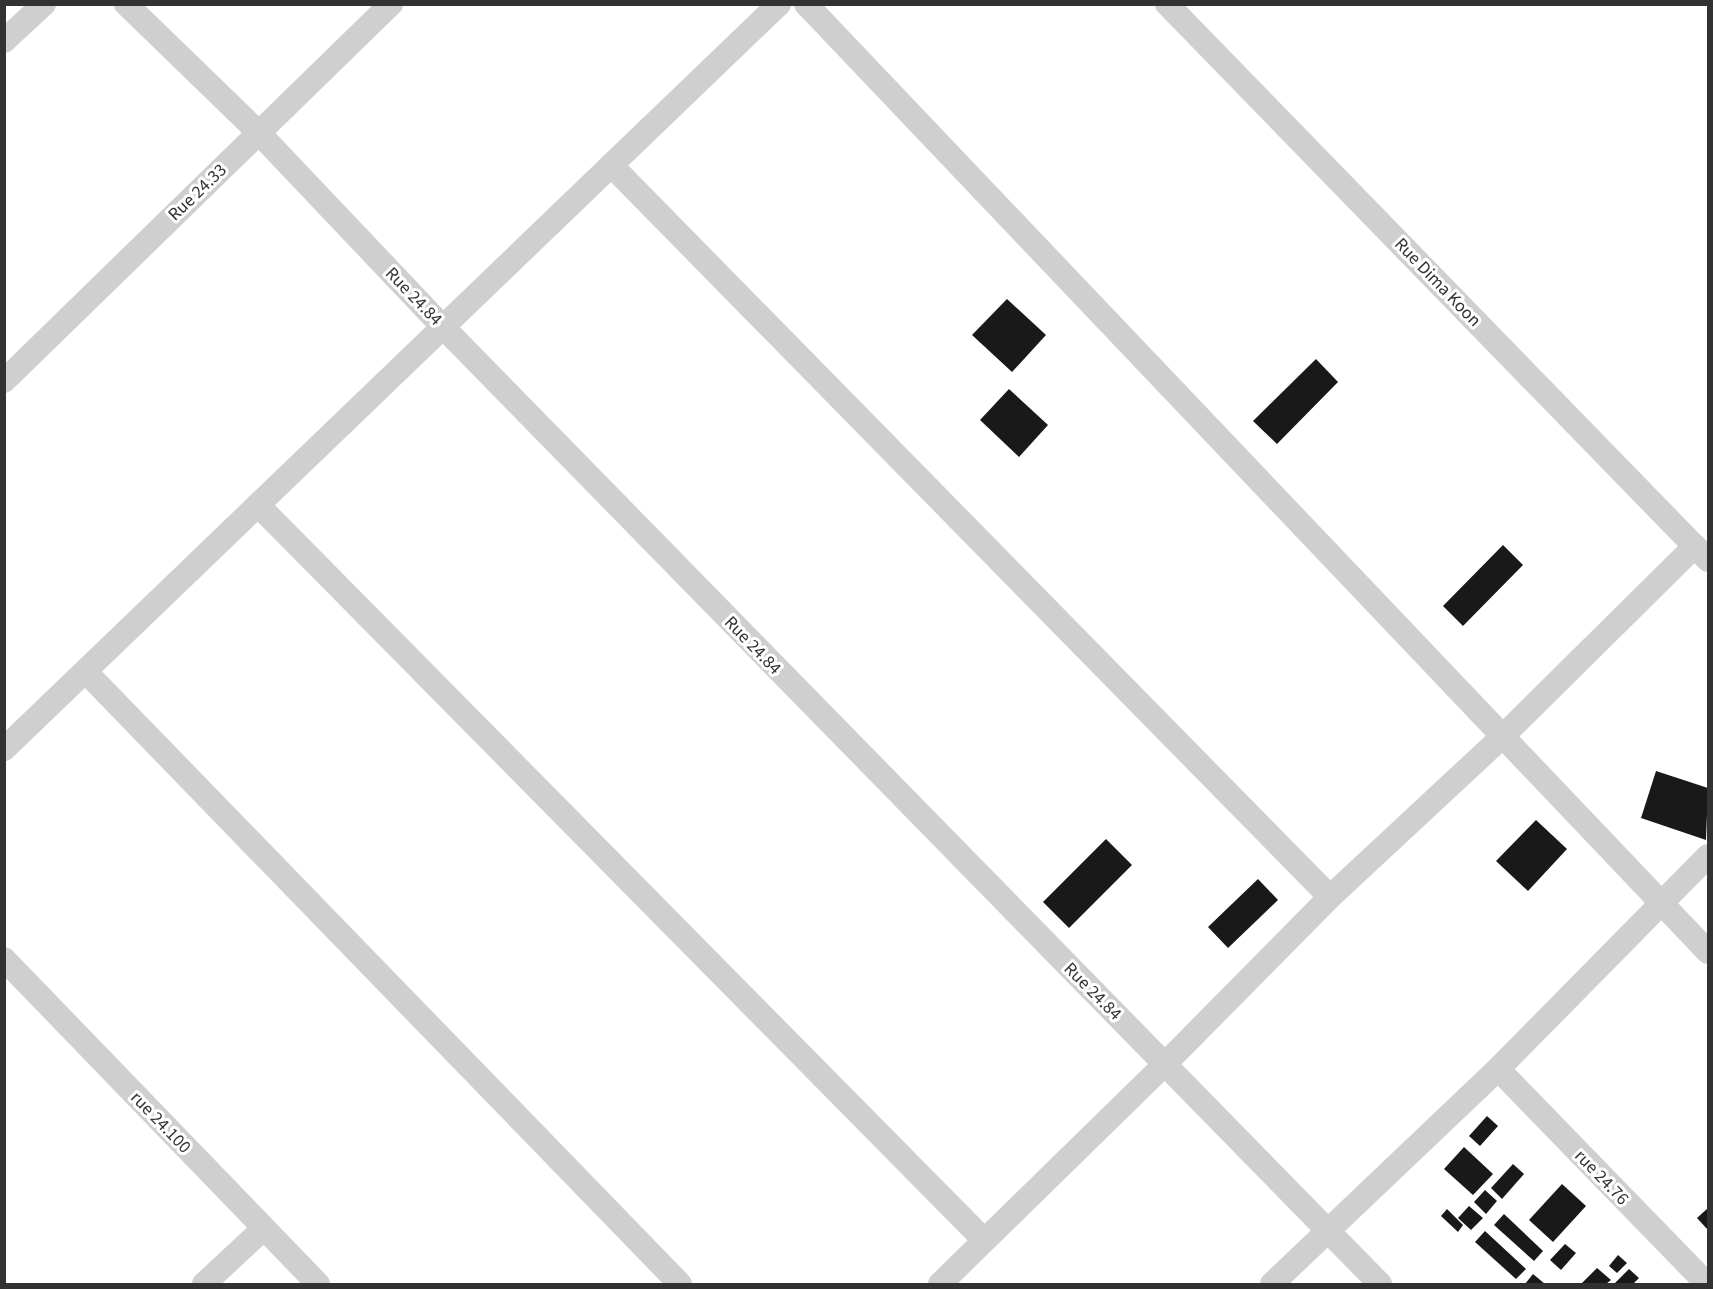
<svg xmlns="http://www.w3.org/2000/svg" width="1713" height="1289" font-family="'Source Sans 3',sans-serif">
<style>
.building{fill:#191919}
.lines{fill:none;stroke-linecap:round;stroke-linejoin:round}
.minor{stroke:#cfcfcf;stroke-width:24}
.labels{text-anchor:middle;stroke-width:6;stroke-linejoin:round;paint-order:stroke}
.street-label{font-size:18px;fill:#323232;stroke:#fff}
</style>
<rect width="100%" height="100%" fill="#fff"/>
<!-- building -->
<g class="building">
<polygon points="1007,299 1046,335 1012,372 972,335"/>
<polygon points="1316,359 1338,382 1277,444 1253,421"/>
<polygon points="1009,389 1048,425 1019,457 980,420"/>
<polygon points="1503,545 1523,565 1463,626 1443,606"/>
<polygon points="1656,771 1708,788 1706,840 1641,818"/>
<polygon points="1536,820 1567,849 1528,891 1496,861"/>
<polygon points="1106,839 1132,865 1069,928 1043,902"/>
<polygon points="1258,879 1278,900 1228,948 1208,927"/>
<polygon points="1487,1116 1498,1126 1480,1146 1469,1136"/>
<polygon points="1464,1147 1493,1174 1473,1195 1444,1169"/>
<polygon points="1513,1164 1524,1174 1502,1199 1491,1188"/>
<polygon points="1562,1184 1586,1206 1553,1242 1529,1220"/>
<polygon points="1485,1190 1497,1201 1486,1214 1474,1202"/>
<polygon points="1469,1206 1483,1218 1471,1230 1458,1218"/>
<polygon points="1708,1208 1708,1230 1697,1218"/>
<polygon points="1447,1209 1463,1225 1458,1232 1441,1216"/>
<polygon points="1504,1214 1543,1251 1534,1261 1494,1225"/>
<polygon points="1485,1231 1526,1269 1516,1279 1475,1242"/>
<polygon points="1565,1244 1576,1253 1561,1270 1550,1260"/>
<polygon points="1618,1255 1627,1263 1617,1273 1609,1266"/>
<polygon points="1597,1268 1611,1280 1606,1284 1581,1284"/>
<polygon points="1629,1269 1639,1278 1633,1284 1614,1284"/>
<polygon points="1533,1274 1545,1284 1525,1284"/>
</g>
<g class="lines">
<!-- minor -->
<g class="minor">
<polyline points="126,4 258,132 443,327 1380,1284"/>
<polyline points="806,4 1708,952"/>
<polyline points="1167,4 1708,560"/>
<polyline points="4,41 44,4"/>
<polyline points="611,165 1330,897"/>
<polyline points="4,381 391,4"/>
<polyline points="258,505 984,1240"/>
<polyline points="86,672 680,1284"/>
<polyline points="4,749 779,4"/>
<polyline points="4,959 318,1284"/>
<polyline points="1498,1069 1707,1284"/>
<polyline points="204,1284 263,1229"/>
<polyline points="940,1284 1165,1064 1330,897 1503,736 1695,546"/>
<polyline points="1272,1284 1498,1069 1708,856"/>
</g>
</g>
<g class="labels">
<!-- street labels -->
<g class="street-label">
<text transform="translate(197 192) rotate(-44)" y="6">Rue 24.33</text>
<text transform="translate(1438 282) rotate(46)" y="6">Rue Dima Koon</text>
<text transform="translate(414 296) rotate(46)" y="6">Rue 24.84</text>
<text transform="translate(753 645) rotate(46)" y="6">Rue 24.84</text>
<text transform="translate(1093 991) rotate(45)" y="6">Rue 24.84</text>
<text transform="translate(161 1122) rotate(46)" y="6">rue 24.100</text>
<text transform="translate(1602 1177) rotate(46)" y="6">rue 24.76</text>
</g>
</g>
<!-- border -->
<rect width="1713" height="1289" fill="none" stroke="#323232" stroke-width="12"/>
</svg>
